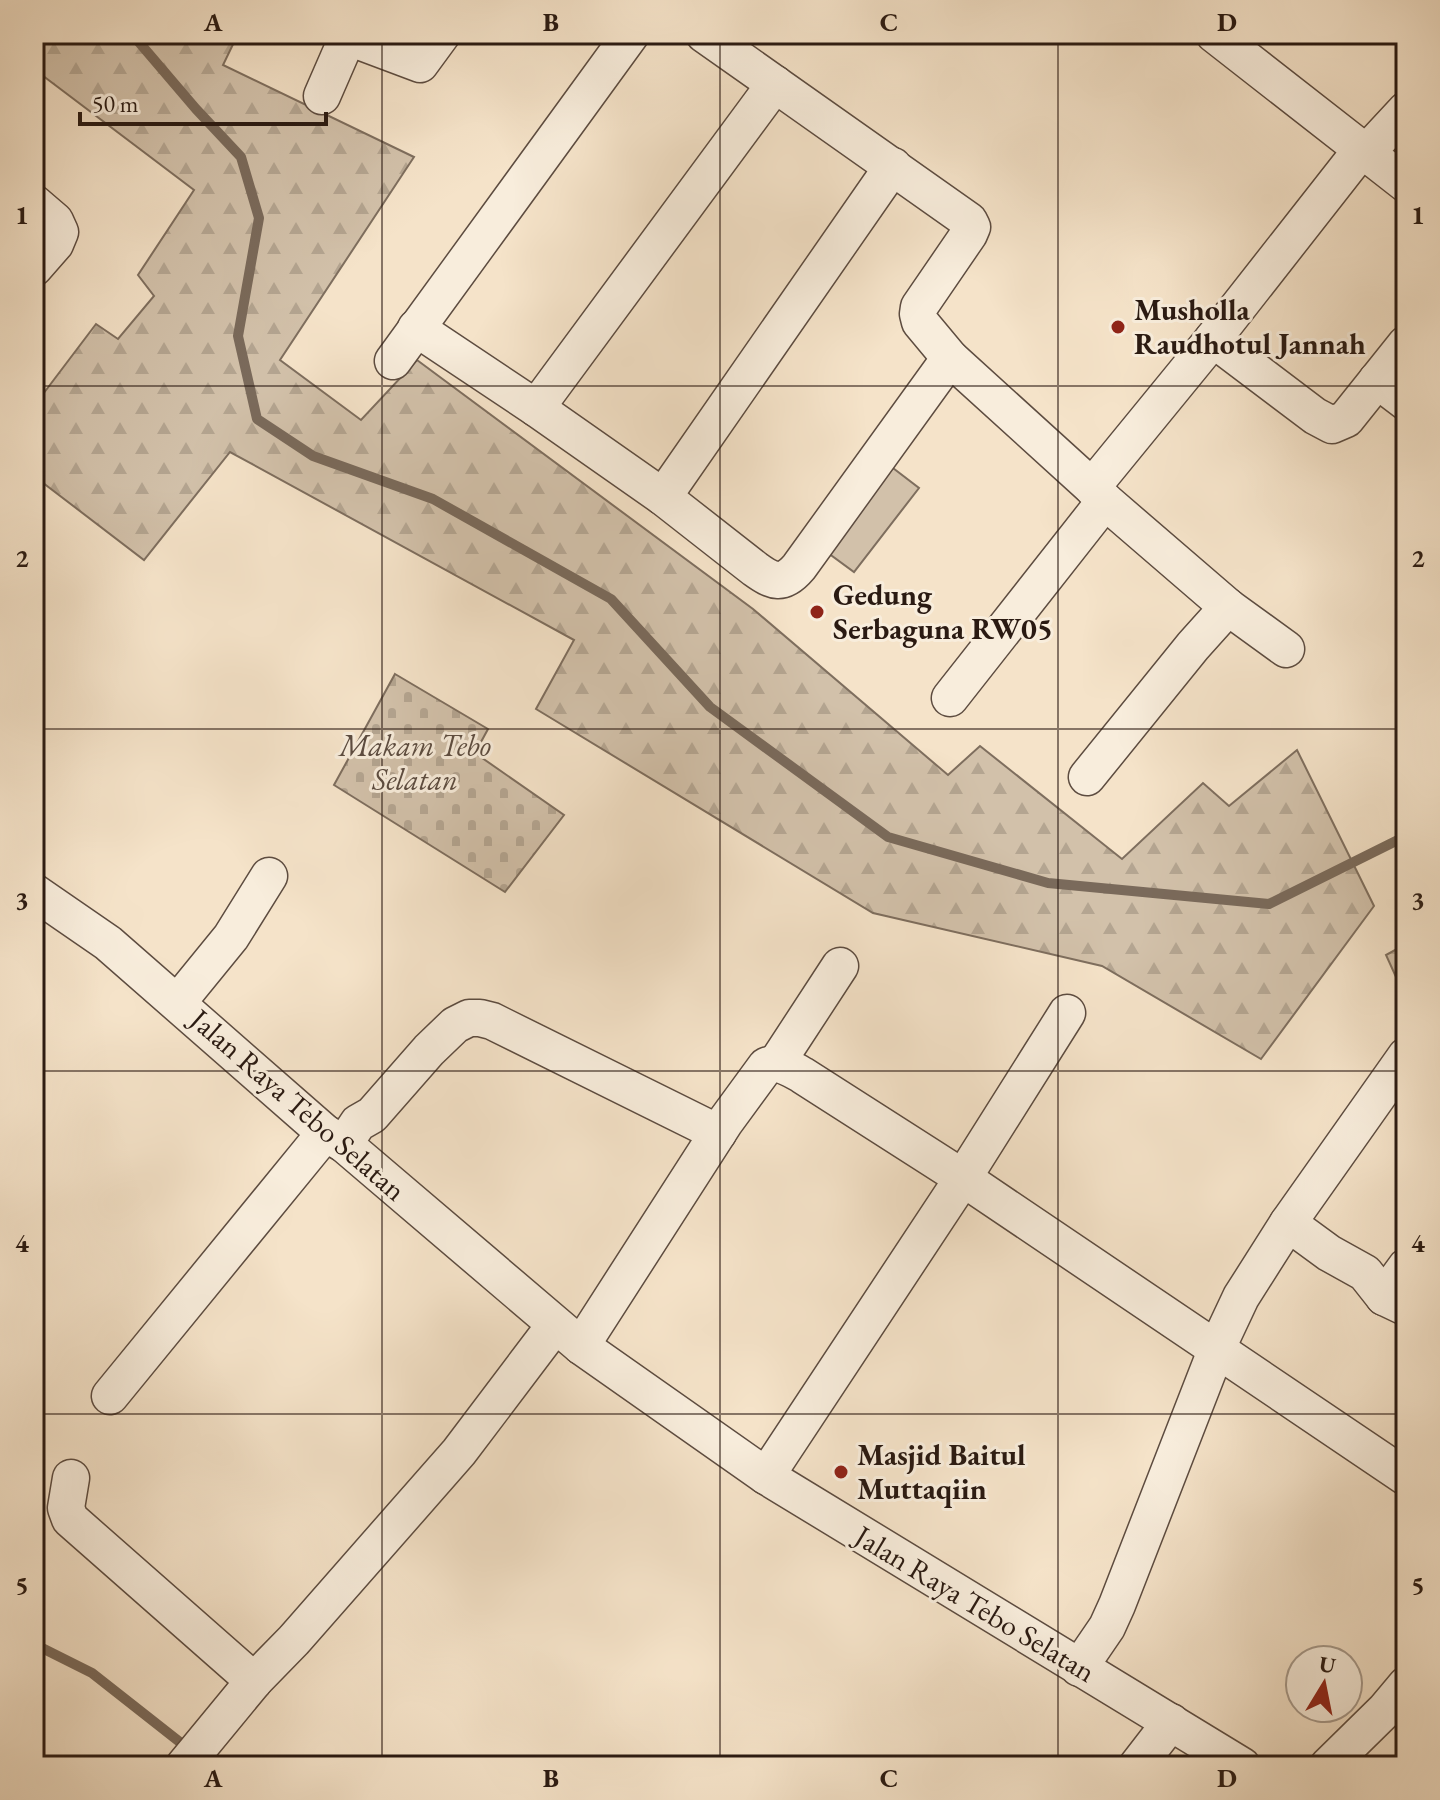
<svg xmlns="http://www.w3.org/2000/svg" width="1440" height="1800" font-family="'EB Garamond',serif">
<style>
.forest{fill:url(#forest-firs);stroke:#7e6e5e;stroke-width:2}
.cemetery{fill:url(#cemetery-stones);stroke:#7e6e5e;stroke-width:2}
.garden{fill:#d2c1aa;stroke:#7e6e5e;stroke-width:2}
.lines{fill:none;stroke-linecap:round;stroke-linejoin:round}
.stream{stroke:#7a6a5b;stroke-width:10}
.minor-casing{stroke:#5d4c40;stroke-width:39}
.minor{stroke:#f8eddc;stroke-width:36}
.grid{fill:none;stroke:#2a1a12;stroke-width:2;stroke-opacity:0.55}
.poi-dot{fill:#8f2418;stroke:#f8eddc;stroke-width:3}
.labels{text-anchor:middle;stroke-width:6;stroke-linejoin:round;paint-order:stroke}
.poi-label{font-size:30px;font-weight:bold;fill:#2a1a12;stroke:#f8eddc;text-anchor:start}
.park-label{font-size:30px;font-style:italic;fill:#5c4c40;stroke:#f8eddc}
.street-label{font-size:30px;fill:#2a1a12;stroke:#f8eddc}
.neatline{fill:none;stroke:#2a1a12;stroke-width:3}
.grid-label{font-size:26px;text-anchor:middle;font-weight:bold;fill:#2a1a12}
</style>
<defs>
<pattern id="forest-firs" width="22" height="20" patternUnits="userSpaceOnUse" patternTransform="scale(2)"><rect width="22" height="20" fill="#d2c1aa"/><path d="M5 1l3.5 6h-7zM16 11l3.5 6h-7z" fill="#b4a591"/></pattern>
<pattern id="cemetery-stones" width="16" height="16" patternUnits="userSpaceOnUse" patternTransform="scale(2)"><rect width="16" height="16" fill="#d2c1aa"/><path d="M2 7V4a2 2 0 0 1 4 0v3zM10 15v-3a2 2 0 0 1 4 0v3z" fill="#b4a591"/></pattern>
</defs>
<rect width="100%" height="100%" fill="#f5e3c9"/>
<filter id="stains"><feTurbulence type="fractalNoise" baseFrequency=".0025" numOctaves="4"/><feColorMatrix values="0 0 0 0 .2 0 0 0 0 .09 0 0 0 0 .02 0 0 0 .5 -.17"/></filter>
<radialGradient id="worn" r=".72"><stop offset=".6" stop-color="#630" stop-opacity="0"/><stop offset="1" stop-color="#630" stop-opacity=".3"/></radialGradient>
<!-- forest -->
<g class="forest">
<polygon points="34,34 238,34 223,65 414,157 280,360 361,420 417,360 753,609 948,775 980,746 1122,859 1203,783 1229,806 1297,750 1374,906 1261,1059 1102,966 873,913 536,709 574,640 230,452 144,560 34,476 34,406 96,324 118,339 154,296 138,275 194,190 34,69"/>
<polygon points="1406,944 1406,999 1386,955"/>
</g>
<!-- cemetery -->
<polygon class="cemetery" points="395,674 488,729 475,753 564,815 505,892 334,785"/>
<!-- garden -->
<polygon class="garden" points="889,465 919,488 854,572 824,550"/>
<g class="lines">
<!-- stream -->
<g class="stream">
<polyline points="132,34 196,109 241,157 259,218 238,336 257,419 313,456 433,499 611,599 710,707 888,837 1048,883 1269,904 1406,836"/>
<polyline points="34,1644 92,1673 181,1743"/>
</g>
<defs>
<g id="minor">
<polyline points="704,34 969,221 972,227 969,234 919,307 918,314 920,322 950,358 1092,487 1105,501 1228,607 1286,649"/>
<polyline points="1214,34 1406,184"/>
<polyline points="348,37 420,64 442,34"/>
<polyline points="322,96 349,34"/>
<polyline points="1366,153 1406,110"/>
<polyline points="34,203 55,221 60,232 55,244 34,268"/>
<path d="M416,328L536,408L663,497L755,569C773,582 783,586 799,567L950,358"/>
<polyline points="1213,339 1315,416 1332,425 1346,419 1406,344"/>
<polyline points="393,361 631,34"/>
<polyline points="1377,380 1406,402"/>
<polyline points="536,408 775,84"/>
<polyline points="1092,487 1213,339 1362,149"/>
<polyline points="663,497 893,166"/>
<polyline points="950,698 1105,501"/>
<polyline points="1087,777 1193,646 1228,607"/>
<polyline points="34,892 108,943 325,1133 344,1144 581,1346 766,1476 1242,1766"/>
<polyline points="178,1002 231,937 269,876"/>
<polyline points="776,1064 840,966"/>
<polyline points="344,1144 358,1123 372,1115 429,1050 455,1025 469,1018 480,1018 492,1021 718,1133"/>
<polyline points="1288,1223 1329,1253 1365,1273 1384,1297"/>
<polyline points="1405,1307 1384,1297 1406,1267"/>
<path d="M581,1346L725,1122L766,1066C779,1060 791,1069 802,1075L963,1178L1406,1477"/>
<polyline points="110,1396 325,1133"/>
<polyline points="766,1476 963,1178 1067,1013"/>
<polyline points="71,1478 66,1508 70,1519 254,1681"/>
<polyline points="1079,1668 1107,1627 1117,1605 1217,1348 1241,1297 1288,1223 1406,1056"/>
<polyline points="184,1766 254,1681 294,1640 459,1452 555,1325"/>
<polyline points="1137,1766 1171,1722"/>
<polyline points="1328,1766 1385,1710 1406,1685"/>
</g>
</defs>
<!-- minor casing -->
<use href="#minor" class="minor-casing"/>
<!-- minor -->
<use href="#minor" class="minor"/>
</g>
<!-- grid -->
<path class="grid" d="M382,34V1766M720,34V1766M1058,34V1766M34,386H1406M34,729H1406M34,1071H1406M34,1414H1406"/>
<!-- markers -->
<g class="poi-dot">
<circle cx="1118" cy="327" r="8"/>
<circle cx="817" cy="612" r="8"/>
<circle cx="841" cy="1472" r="8"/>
</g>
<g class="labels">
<!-- poi labels -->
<g class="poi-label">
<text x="1134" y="320">Musholla<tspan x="1134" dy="34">Raudhotul Jannah</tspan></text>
<text x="833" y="605">Gedung<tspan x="833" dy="34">Serbaguna RW05</tspan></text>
<text x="857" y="1465">Masjid Baitul<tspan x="857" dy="34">Muttaqiin</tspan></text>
</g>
<!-- park labels -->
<g class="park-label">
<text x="415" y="756">Makam Tebo<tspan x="415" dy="34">Selatan</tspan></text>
</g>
<!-- street labels -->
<g class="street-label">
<text transform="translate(298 1105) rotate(41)" y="10">Jalan Raya Tebo Selatan</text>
<text transform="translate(975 1604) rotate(31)" y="10">Jalan Raya Tebo Selatan</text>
</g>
</g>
<!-- margin -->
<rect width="1440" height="1800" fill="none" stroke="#f5e3c9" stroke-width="88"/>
<!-- north arrow -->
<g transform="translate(1324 1684) rotate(10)"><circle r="38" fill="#f8eddc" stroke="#a6998b" stroke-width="2"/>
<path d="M0-6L14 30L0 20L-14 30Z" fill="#8f2418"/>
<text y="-12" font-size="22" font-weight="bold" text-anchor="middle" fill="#2a1a12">U</text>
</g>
<!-- scale -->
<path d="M80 112v12h246v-12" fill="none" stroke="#2a1a12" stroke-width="4"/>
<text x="92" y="112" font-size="24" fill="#2a1a12" stroke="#f8eddc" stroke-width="6" paint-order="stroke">50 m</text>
<rect x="44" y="44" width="1352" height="1712" class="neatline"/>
<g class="grid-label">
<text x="213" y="31">A</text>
<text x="551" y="31">B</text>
<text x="889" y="31">C</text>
<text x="1227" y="31">D</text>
<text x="22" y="224">1</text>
<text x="1418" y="224">1</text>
<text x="22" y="567">2</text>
<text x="1418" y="567">2</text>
<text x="22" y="909">3</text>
<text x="1418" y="909">3</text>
<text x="22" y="1252">4</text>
<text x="1418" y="1252">4</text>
<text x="22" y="1594">5</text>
<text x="1418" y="1594">5</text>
<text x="213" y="1787">A</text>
<text x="551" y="1787">B</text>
<text x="889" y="1787">C</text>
<text x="1227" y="1787">D</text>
</g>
<rect width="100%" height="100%" filter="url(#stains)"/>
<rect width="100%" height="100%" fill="url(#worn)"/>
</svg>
